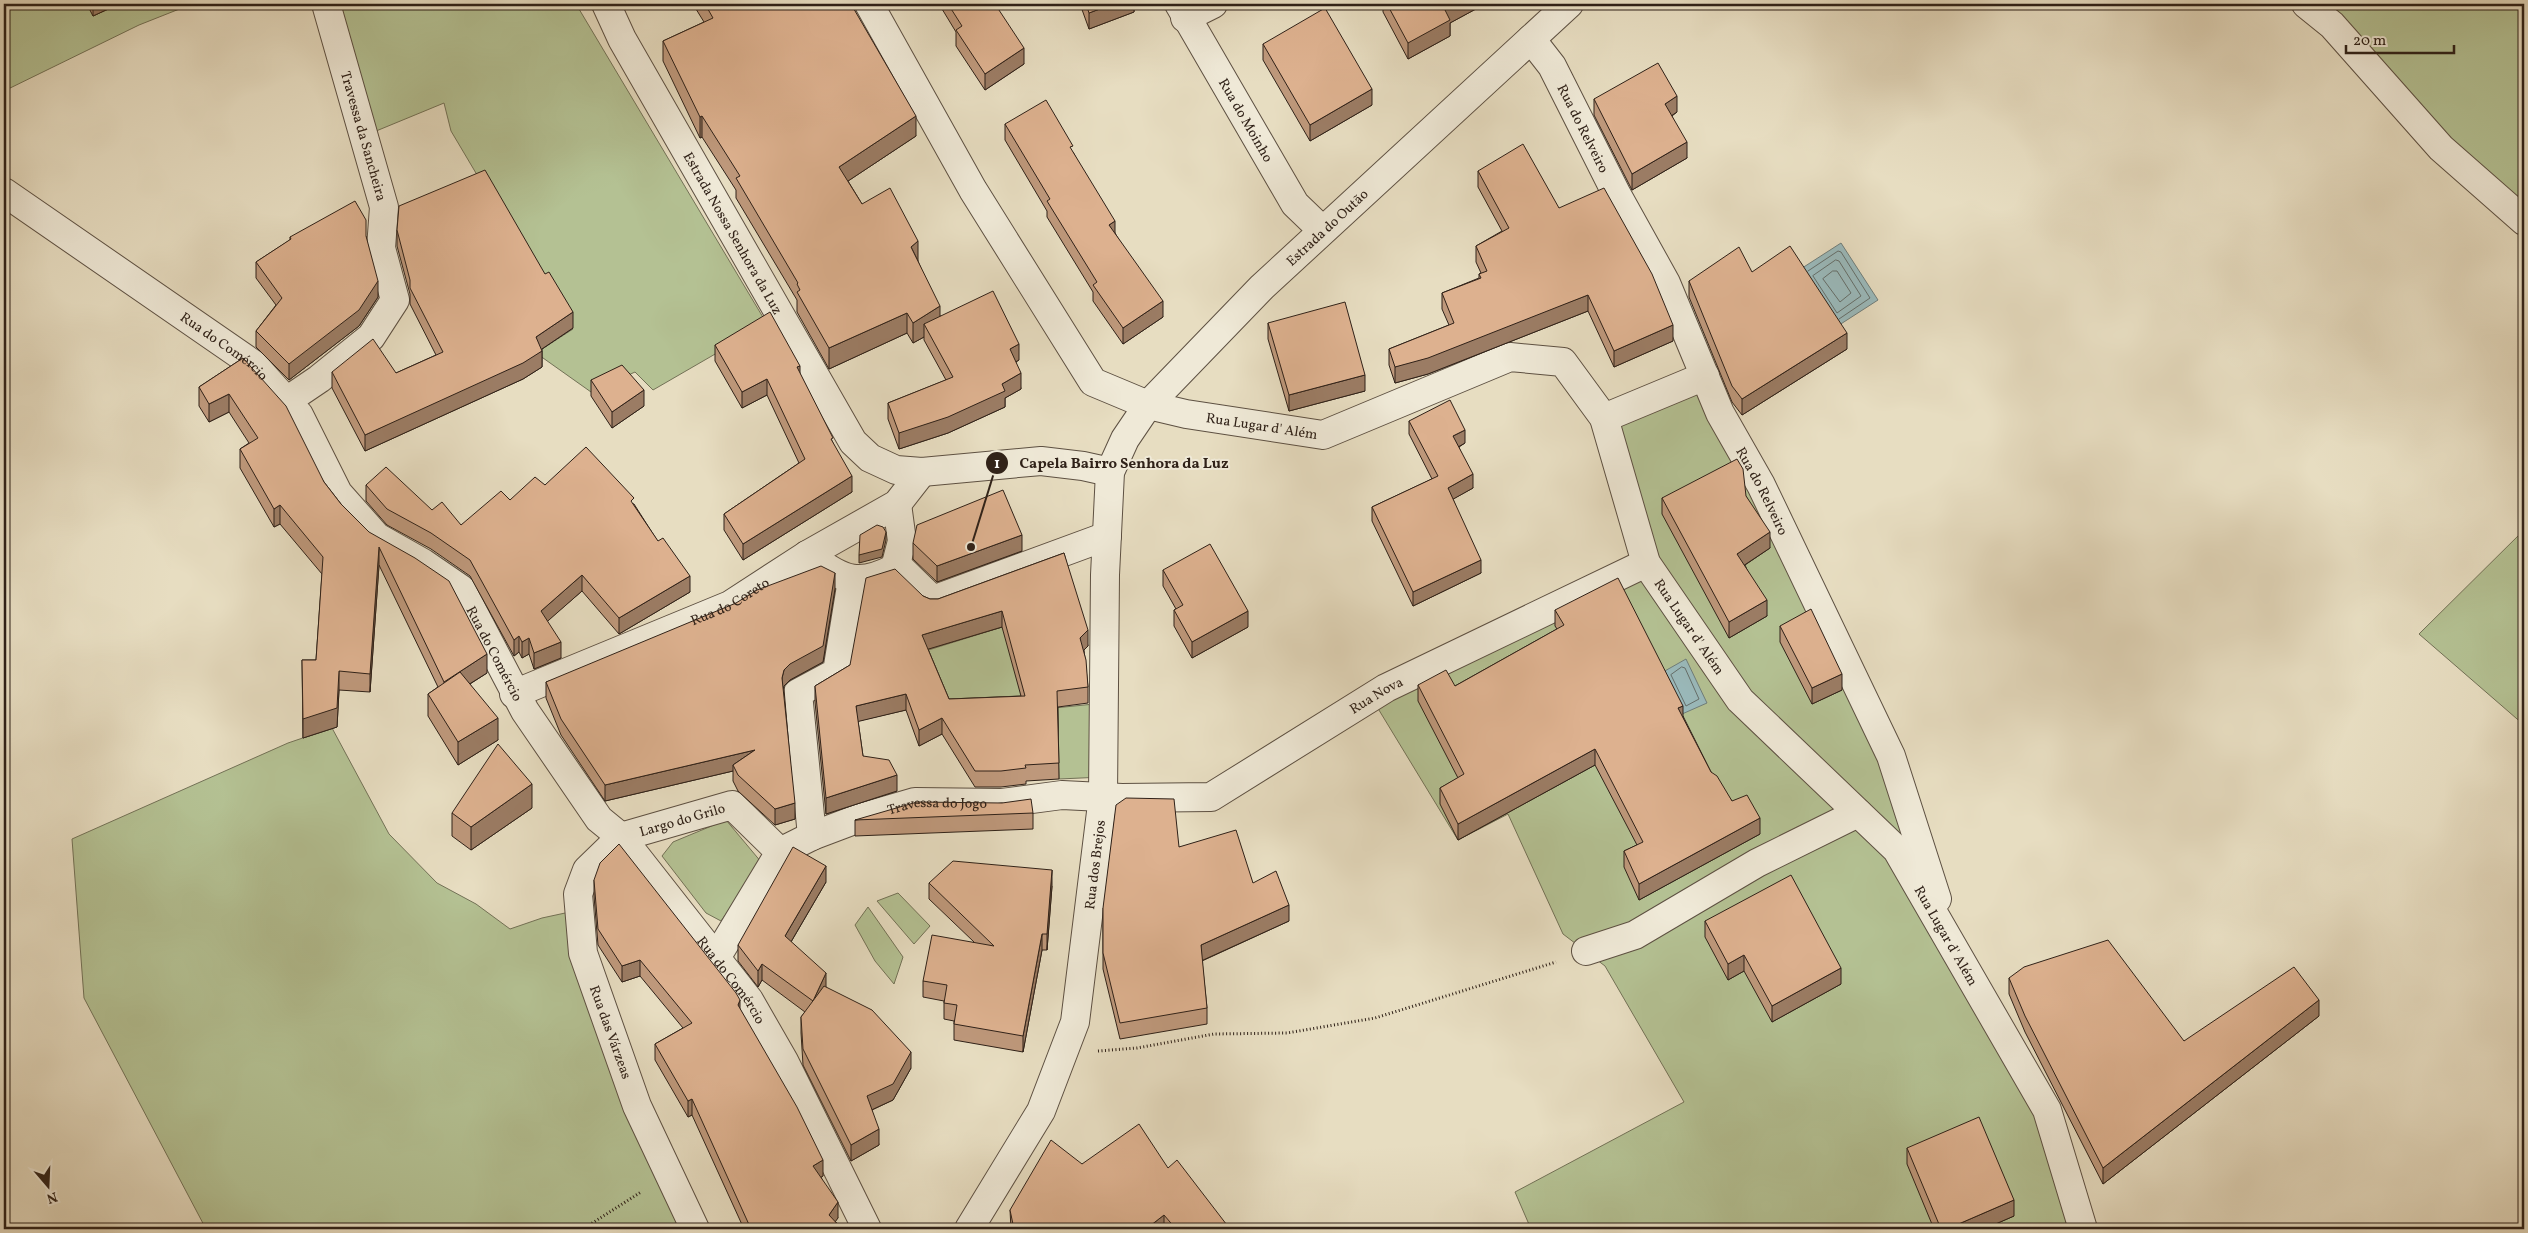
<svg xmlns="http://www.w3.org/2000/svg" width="2528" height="1233" font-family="Vollkorn,serif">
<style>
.green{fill:#b4c193;stroke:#727156}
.water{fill:#9ababc;stroke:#6f7d7a}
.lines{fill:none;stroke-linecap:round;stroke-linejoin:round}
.shore{stroke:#646e6a;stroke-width:1}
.minor-casing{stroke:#5d5042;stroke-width:30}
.path{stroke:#2f2118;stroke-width:3;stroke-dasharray:1 2.5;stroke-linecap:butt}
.minor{stroke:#efe9d7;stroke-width:28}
.wall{fill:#be987b;stroke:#2f2118;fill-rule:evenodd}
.shaded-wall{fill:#9b7c64;stroke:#2f2118}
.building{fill:#ddb18f;stroke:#2f2118;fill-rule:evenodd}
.labels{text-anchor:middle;stroke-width:4;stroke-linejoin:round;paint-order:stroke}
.street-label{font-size:14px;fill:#2f2118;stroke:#efe9d7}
.leader{fill:none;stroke:#2f2118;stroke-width:2}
.callout-dot{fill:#2f2118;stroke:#efe9d7;stroke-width:2}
.mark-label{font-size:15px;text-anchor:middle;font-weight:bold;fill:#fff}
.callout-label{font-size:15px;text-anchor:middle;font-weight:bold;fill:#2f2118;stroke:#efe9d7;stroke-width:4;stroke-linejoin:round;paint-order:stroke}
</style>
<rect width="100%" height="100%" fill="#e7ddc1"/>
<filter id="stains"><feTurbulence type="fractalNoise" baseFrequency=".004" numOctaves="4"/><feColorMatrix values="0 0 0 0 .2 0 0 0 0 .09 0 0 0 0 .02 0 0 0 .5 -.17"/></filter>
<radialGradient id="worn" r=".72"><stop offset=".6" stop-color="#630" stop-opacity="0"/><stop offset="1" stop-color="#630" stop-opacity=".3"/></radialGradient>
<!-- green -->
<g class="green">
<polygon points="4,4 87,4 93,16 119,4 192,4 139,25 4,91"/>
<polygon points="326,4 576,4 767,324 653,390 635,372 591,392 536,353 573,329 521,249 451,131 444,103 364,136"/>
<polygon points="2306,4 2524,4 2524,221"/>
<polygon points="1705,376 1761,485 1936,895 2047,1110 2081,1229 1531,1229 1515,1192 1684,1102 1605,966 1563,934 1508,814 1458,840 1371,697 1646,563 1604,418"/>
<polygon points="2524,530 2524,725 2419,634"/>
<polygon points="1028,619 1025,711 1104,703 1103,777 1059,779 1058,746 931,716 922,652"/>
<polygon points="332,728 389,834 437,883 476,904 510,929 542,918 579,910 695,1229 206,1229 84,998 72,839 288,743"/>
<polygon points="726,820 762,863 721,921 706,913 662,856 673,842"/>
<polygon points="898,893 930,926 914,944 877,901"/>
<polygon points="868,907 903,957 894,984 875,961 855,925"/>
</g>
<!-- water -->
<g class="water">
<polygon points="1841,243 1878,300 1833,329 1796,272"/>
<polygon points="1686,659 1707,703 1682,714 1663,672"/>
</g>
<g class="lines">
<!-- shore -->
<g class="shore">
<polygon points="1836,260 1839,261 1861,296 1837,313 1813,276"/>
<polyline points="1808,271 1838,251 1841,252 1870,298 1839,319"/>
<polygon points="1833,271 1837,271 1851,293 1840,302 1823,279"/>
<polygon points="1682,667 1685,668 1699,699 1686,706 1671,675"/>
</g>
<defs>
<g id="minor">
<path id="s1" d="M606,4L622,39L853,442L870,458L896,470L922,472L1041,461L1083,466L1110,472"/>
<path id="s2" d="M869,4L973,190L1093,382L1148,405L1186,414L1323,435L1510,357L1563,362L1604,418L1646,563L1740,700L1897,850L2047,1110L2083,1229"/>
<path id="s3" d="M1179,4L1295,204L1322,230"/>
<polyline points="2306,4 2332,25 2441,148 2524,221"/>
<polyline points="1185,18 1213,4"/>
<path id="s4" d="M1531,39L1552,66L1616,193L1666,283L1720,413L1761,485L1891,756L1937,899"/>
<path id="s5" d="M4,192L253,364L299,415L338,493L377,537L423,563L461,589L525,711L599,819L621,837L749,1000L784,1061L867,1229"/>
<polyline points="288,400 319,379 371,337 395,300 381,248 384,207 326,4"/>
<polyline points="1604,418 1705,376"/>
<path d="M807,555C843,578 855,589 895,568L902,541L897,504"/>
<polyline points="896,564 933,600 1107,536"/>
<path id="s6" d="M514,694L730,605L807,555L897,504L922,472"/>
<polyline points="812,836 798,693 837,672 852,580"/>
<path id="s7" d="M780,852L812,836L857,819L915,802L1002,803L1062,795L1122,798L1211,797L1386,688L1646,563"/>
<polyline points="1586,951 1635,935 1757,863 1858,813"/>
<path id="s8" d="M695,1229L637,1106L583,953L578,894L587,870L621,837L732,805L780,852L716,958"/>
<path id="s9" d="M969,1229L1041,1111L1075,1022L1103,796L1105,575L1110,472L1125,439L1148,405L1262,287L1569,4"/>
</g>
</defs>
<!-- minor casing -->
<use href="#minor" class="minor-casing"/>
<!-- path -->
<g class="path">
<polyline points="1098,1051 1137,1048 1214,1034 1287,1033 1375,1018 1556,962"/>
<polyline points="583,1229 641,1192"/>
</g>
<!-- minor -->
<use href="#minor" class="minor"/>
</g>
<!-- wall -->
<g class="wall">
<polygon points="87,4 119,4 93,16"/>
<polygon points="696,4 851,4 916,136 848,181 862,204 918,261 940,316 1019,360 1016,362 1021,389 1005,398 1005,407 948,433 899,449 888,419 888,403 946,380 924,340 924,337 913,343 907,333 829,369 797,312 797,300 736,198 736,190 702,137 700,138 663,61 663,41 704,22 696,9"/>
<polygon points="939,4 995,4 1024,64 985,90 956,46 956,32"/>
<polygon points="1080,4 1134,4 1134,12 1089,29"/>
<polygon points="1383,4 1485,4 1450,23 1450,36 1408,59 1383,12"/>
<polygon points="1263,44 1372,105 1310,141 1263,60"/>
<polygon points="1594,99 1677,112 1672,116 1687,158 1632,190 1594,115"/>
<polygon points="1005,124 1073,152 1115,233 1163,317 1123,344 1093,301 1093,292 1047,217 1047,211 1005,140"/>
<polygon points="1478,171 1559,208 1673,341 1614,367 1588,311 1428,374 1395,383 1389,365 1389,349 1449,325 1442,309 1442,293 1479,278 1479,274 1481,273 1476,262 1476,246 1502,231 1478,187"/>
<polygon points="397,230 573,328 542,349 542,367 523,379 365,451 332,388 332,372 396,373 436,355 410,304 410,294 397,246"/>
<polygon points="366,236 378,297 359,326 289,380 256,347 256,331 276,305 256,278 256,262 290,240 290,237"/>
<polygon points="1752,272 1847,349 1742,415 1732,402 1689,297 1689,281"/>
<polygon points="1268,323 1365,391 1289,411 1268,339"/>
<polygon points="715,345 800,374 833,443 852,492 743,560 724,530 724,514 799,463 767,395 742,408 715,361"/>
<polygon points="243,358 324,482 341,504 487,673 470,684 498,740 458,765 428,716 428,694 438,687 379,565 370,692 339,690 337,727 303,738 302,660 316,660 322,574 280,524 274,527 240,468 240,449 249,443 229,412 209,422 199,406 199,387"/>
<polygon points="591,380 644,406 612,428 591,396"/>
<polygon points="1409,421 1465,443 1459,447 1473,488 1453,499 1481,573 1413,606 1372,521 1372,507 1432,479 1409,434"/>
<polygon points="366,485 432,510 461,525 510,500 545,485 634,504 690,592 619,634 582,591 547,621 561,658 534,669 529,654 522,658 519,652 514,656 470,576 431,549 387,525 366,501"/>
<polygon points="1746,496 1770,548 1745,565 1767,616 1729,638 1662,514 1662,498"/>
<polygon points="913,543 1022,551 937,582 913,559"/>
<path d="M1064,553L1088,646L1084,650L1088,687V703L1058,707L1059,779L1026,781V784L1001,787H975L942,734L919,746L906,710L858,721L863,756L897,791L826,814L815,702V686L850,665L923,596L930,599H938ZM1002,627L1021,696L949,699L928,649Z"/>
<polygon points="1163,570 1248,627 1192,658 1174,626 1174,610 1176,609 1163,586"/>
<polygon points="835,589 823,662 790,680 784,686 784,689 795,819 775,825 738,791 733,781 733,771 605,801 561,735 546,698 546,682"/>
<polygon points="1555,610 1683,716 1711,772 1732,801 1760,834 1639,900 1624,867 1624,851 1637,845 1595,765 1458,840 1440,804 1440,788 1458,778 1418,701 1418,685 1455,686 1557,629 1555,626"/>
<polygon points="1780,626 1842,690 1812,704 1780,642"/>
<polygon points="1002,803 1033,813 1033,829 855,836 855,820"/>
<polygon points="532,808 471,850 452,836 452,813"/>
<polygon points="1179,847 1253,883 1289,921 1202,961 1207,1008 1207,1024 1120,1039 1103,969 1103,908"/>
<polygon points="594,880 740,1009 823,1176 821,1177 838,1218 835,1221 842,1229 744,1229 692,1115 688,1117 655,1060 655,1044 683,1028 640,976 622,982 598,945 594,896"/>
<polygon points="826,882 791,942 826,987 911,1068 893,1100 872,1110 879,1145 851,1161 803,1065 801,1033 801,1017 805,1012 762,980 758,987 738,961 738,945"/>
<polygon points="929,883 1052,886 1047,950 1042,950 1023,1052 954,1040 954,1021 944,1019 944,1001 923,997 923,981 974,942 929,899"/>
<polygon points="1705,921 1841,984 1772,1022 1744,971 1728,980 1705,937"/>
<polygon points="2009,978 2184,1041 2319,1016 2103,1184 2025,1032 2009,994"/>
<polygon points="1907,1148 2014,1216 1984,1229 1934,1229 1907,1164"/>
<polygon points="1082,1164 1168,1168 1230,1229 1011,1229 1010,1210"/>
</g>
<!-- shaded-wall -->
<g class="shaded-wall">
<polygon points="93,4 119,4 93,16"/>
<polygon points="1113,4 1134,4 1134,12 1089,29 1089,13"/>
<polygon points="1457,4 1485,4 1450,23 1450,36 1408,59 1408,43 1445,10"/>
<polygon points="1024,48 1024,64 985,90 985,74"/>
<polygon points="1372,89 1372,105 1310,141 1310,125"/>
<polygon points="1677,96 1677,112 1665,120 1665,104"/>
<polygon points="702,116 702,137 700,138 700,117"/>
<polygon points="916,116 916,136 839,187 839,167"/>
<polygon points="1687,142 1687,158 1632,190 1632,174"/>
<polygon points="1115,221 1115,237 1109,225"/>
<polygon points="918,241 918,261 911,247"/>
<polygon points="378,281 378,297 359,326 289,380 289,364"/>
<polygon points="1588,295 1588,311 1428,374 1395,383 1395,367"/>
<polygon points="1163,301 1163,317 1123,344 1123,328"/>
<polygon points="940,306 940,327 924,324 924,337 913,343 913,323"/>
<polygon points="573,312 573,328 536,353 536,337"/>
<polygon points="907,313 907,333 829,369 829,348"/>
<polygon points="1673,325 1673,341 1614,367 1614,351"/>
<polygon points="1847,333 1847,349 1742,415 1742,399"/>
<polygon points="1019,344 1019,360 1010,365 1010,349"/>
<polygon points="542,351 542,367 523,379 365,451 365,435"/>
<polygon points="800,366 800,382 797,367"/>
<polygon points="1021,373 1021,389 1005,398 1005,407 948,433 899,449 899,433 1002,384"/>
<polygon points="1365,375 1365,391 1289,411 1289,395"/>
<polygon points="767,379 767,395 742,408 742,392"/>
<polygon points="644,390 644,406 612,428 612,412"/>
<polygon points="229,394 229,412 209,422 209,404"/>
<polygon points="1465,430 1465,443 1453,450 1453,436"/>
<polygon points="1473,474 1473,488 1448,502 1448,488"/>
<polygon points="852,476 852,492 743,560 743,544"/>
<polygon points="280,505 280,524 274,527 274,509"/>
<polygon points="886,532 886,540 882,557 859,563 859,555"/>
<polygon points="1770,532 1770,548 1737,570 1737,554"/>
<polygon points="1022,535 1022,551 937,582 937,566"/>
<polygon points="379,547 379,565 370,692 370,674"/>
<polygon points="1481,560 1481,573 1413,606 1413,592"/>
<polygon points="835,573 835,589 823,662 790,680 784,686 782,694 782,678 784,670"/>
<polygon points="582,575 582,591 541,627 541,611"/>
<polygon points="690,576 690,592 619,634 619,618"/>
<polygon points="1767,600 1767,616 1729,638 1729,622"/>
<polygon points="1002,611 1002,627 922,651 922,635"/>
<polygon points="1248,611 1248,627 1192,658 1192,642"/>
<polygon points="1088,630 1088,646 1080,654 1080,638"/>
<polygon points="519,636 519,652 514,656 514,640"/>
<polygon points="529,638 529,654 522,658 522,642"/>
<polygon points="561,642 561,658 534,669 534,653"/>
<polygon points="487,654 487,673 444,700 444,682"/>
<polygon points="339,671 339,690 337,727 303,738 303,719"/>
<polygon points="1842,674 1842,690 1812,704 1812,688"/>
<polygon points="906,694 906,710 856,722 856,706"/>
<polygon points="1683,706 1683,722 1678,708"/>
<polygon points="498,718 498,740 458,765 458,742"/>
<polygon points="942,718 942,734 919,746 919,730"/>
<polygon points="1595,749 1595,765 1458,840 1458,824"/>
<polygon points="755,750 733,765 733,771 605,801 605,785"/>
<polygon points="897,775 897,791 826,814 826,798"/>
<polygon points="532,784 532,808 471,850 471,827"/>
<polygon points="795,803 795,819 775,825 775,809"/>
<polygon points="1760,818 1760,834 1639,900 1639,884"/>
<polygon points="826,866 826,882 785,952 785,936"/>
<polygon points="1052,870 1052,886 1047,950 1047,934"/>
<polygon points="1289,905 1289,921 1201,961 1201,945"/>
<polygon points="1042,934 1042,950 1023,1052 1023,1036"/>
<polygon points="1744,955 1744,971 1728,980 1728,964"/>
<polygon points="640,960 640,976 622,982 622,966"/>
<polygon points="762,964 762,980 758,987 758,971"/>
<polygon points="1841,968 1841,984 1772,1022 1772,1006"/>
<polygon points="826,973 826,989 813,1001"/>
<polygon points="740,1000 740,1016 738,1005"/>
<polygon points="2319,1000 2319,1016 2103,1184 2103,1168"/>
<polygon points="911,1052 911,1068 893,1100 867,1112 867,1096"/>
<polygon points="692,1099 692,1115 688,1117 688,1101"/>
<polygon points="879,1129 879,1145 851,1161 851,1145"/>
<polygon points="823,1160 823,1176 813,1182 813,1166"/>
<polygon points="2014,1200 2014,1216 1984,1229 1947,1229"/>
<polygon points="838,1202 838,1218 830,1229 829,1215"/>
<polygon points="1164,1215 1164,1229 1146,1229"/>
</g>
<!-- building -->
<g class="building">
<polygon points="705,4 851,4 916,116 839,167 862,204 890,188 918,241 911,247 940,306 913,323 907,313 829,348 797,292 800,290 797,284 798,283 736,178 740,176 702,116 700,117 663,41 713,18"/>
<polygon points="948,4 995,4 1024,48 985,74 956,30 962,26"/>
<polygon points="1086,4 1113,4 1089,13"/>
<polygon points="1387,4 1457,4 1445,10 1450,20 1408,43"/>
<polygon points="1325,8 1372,89 1310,125 1263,44"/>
<polygon points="1658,63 1677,96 1665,104 1687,142 1632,174 1594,99"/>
<polygon points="1046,100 1073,146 1070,147 1115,221 1109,225 1163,301 1123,328 1093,285 1097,282 1047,201 1050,199 1005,124"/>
<polygon points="1523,144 1559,208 1604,188 1652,274 1673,325 1614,351 1588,295 1428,358 1395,367 1389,349 1454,323 1442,293 1481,278 1479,274 1487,271 1476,246 1509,228 1478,171"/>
<polygon points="485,170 545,274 549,272 573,312 536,337 542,351 523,363 365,435 332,372 373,339 396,373 443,352 410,288 410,280 397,230 399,206"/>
<polygon points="355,201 366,220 366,236 378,281 359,310 289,364 256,331 282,298 256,262 291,239 290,237"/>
<polygon points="1790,246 1847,333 1742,399 1732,386 1689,281 1739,247 1752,272"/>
<polygon points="993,291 1019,344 1010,349 1021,373 1002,384 1005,391 948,417 899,433 888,403 953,377 924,324"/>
<polygon points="1345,302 1365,375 1289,395 1268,323"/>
<polygon points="770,312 800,366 797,367 833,438 831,439 852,476 743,544 724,514 805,459 767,379 742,392 715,345"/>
<polygon points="243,358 286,406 324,482 341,504 369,532 415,558 449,581 487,654 444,682 379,547 370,674 339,671 337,708 303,719 302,660 316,660 323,557 280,505 274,509 240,449 258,438 229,394 209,404 199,387"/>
<polygon points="622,365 644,390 612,412 591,380"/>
<polygon points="1450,400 1465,430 1453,436 1473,474 1448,488 1481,560 1413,592 1372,507 1438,476 1409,421"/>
<polygon points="586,447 634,498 631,501 658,541 663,538 690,576 619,618 582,575 541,611 561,642 534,653 529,638 522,642 519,636 514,640 470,560 431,533 387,509 366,485 386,467 432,510 442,502 461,525 501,491 510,500 535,477 545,485"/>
<polygon points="1737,459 1743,469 1746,496 1770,532 1737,554 1767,600 1729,622 1662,498"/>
<polygon points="1003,490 1022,535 937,566 913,543 917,525"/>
<polygon points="877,525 883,527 886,532 882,549 859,555 860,535"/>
<polygon points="1210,544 1248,611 1192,642 1174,610 1183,605 1163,570"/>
<path d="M1064,553L1088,630L1080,638L1086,660L1088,687L1057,691L1059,763L1025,765L1026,768L1001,771H975L942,718L919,730L906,694L856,706L863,756L889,760L897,775L826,798L815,686L850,665L866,578L895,569L923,596L930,599H938ZM1002,611L1025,696L949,699L922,635Z"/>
<polygon points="821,566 835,573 823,646 790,664 784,670 782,678 795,803 775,809 738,775 733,765 755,750 605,785 561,719 546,682 736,603 757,590"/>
<polygon points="1618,578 1683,706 1678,708 1711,772 1717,776 1732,801 1747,795 1760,818 1639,884 1624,851 1643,842 1595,749 1458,824 1440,788 1464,774 1418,685 1446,670 1455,686 1564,625 1555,610"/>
<polygon points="1811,609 1842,674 1812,688 1780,626"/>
<polygon points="460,672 498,718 458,742 428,694"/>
<polygon points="498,744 532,784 471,827 452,813"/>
<polygon points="1126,798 1174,799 1179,847 1236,830 1253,883 1276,871 1289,905 1201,945 1207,1008 1120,1023 1103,953 1103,908 1116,805"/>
<polygon points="1031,799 1033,813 855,820 917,802 1002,803"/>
<polygon points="619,844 736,993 740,1000 738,1005 797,1107 823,1160 813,1166 838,1202 829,1215 842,1229 751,1229 692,1099 688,1101 655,1044 692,1023 640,960 622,966 598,929 594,880 600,863"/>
<polygon points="793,847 826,866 785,936 826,973 813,1001 762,964 758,971 738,945"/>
<polygon points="953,861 1052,870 1047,934 1042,934 1023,1036 954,1024 957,1005 944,1003 947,985 923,981 932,935 994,946 929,883"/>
<polygon points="1791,875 1841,968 1772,1006 1744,955 1728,964 1705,921"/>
<polygon points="2108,940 2184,1041 2294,967 2319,1000 2103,1168 2025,1016 2009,978 2024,967"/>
<polygon points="824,986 872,1010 911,1052 893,1084 867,1096 879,1129 851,1145 803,1049 801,1017"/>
<polygon points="1979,1117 2014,1200 1947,1229 1941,1229 1907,1148"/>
<polygon points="1139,1124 1168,1168 1177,1160 1230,1229 1176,1229 1164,1215 1146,1229 1014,1229 1010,1210 1051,1140 1082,1164"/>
</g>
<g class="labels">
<!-- street labels -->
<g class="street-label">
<text dy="5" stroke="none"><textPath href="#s3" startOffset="134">Rua do Moinho</textPath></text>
<text dy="5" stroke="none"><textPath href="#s4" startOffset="104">Rua do Relveiro</textPath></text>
<text transform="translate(364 136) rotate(74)" y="5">Travessa da Sancheira</text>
<text dy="5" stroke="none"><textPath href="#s9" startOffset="1115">Estrada do Outão</textPath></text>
<text dy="5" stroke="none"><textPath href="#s1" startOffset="262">Estrada Nossa Senhora da Luz</textPath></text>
<text dy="5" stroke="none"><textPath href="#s5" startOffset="269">Rua do Comércio</textPath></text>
<text dy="5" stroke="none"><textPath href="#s2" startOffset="615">Rua Lugar d' Além</textPath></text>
<text dy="5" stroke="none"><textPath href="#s4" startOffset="509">Rua do Relveiro</textPath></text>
<text dy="5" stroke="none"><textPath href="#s6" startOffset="235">Rua do Coreto</textPath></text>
<text dy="5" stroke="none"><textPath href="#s2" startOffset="1230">Rua Lugar d' Além</textPath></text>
<text dy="5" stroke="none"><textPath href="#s5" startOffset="689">Rua do Comércio</textPath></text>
<text dy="5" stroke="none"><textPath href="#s7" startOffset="635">Rua Nova</textPath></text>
<text dy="5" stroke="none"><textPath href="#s7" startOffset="166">Travessa do Jogo</textPath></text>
<text dy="5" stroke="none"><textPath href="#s8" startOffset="494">Largo do Grilo</textPath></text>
<text dy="5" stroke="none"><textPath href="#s9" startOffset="392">Rua dos Brejos</textPath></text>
<text dy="5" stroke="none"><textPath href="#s2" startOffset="1635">Rua Lugar d' Além</textPath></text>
<text dy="5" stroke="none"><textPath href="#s5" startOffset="1094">Rua do Comércio</textPath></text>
<text transform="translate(611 1032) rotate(70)" y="5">Rua das Várzeas</text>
</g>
</g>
<!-- callouts -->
<path class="leader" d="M971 547L997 463"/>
<g class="callout-dot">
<circle cx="971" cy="547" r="5"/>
<circle cx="997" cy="463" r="12"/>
</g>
<g class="mark-label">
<text x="997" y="468">1</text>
</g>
<g class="callout-label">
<text x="1124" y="468">Capela Bairro Senhora da Luz</text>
</g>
<!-- margin -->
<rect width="2528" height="1233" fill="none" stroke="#e7ddc1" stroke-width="20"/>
<rect x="5" y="5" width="2518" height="1223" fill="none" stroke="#2f2118" stroke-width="2.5"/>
<rect x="10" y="10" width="2508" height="1213" fill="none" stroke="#2f2118"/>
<!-- north arrow -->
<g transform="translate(48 1186) rotate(161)" stroke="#efe9d7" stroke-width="4" paint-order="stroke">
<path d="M0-4L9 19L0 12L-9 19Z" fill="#2f2118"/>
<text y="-8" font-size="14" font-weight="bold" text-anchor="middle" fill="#2f2118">N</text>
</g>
<!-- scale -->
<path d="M2346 45v8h108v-8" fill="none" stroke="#2f2118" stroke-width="2.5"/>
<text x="2353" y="45" font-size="15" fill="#2f2118" stroke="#efe9d7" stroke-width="4" paint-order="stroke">20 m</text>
<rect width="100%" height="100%" filter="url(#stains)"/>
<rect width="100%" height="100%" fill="url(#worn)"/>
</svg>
